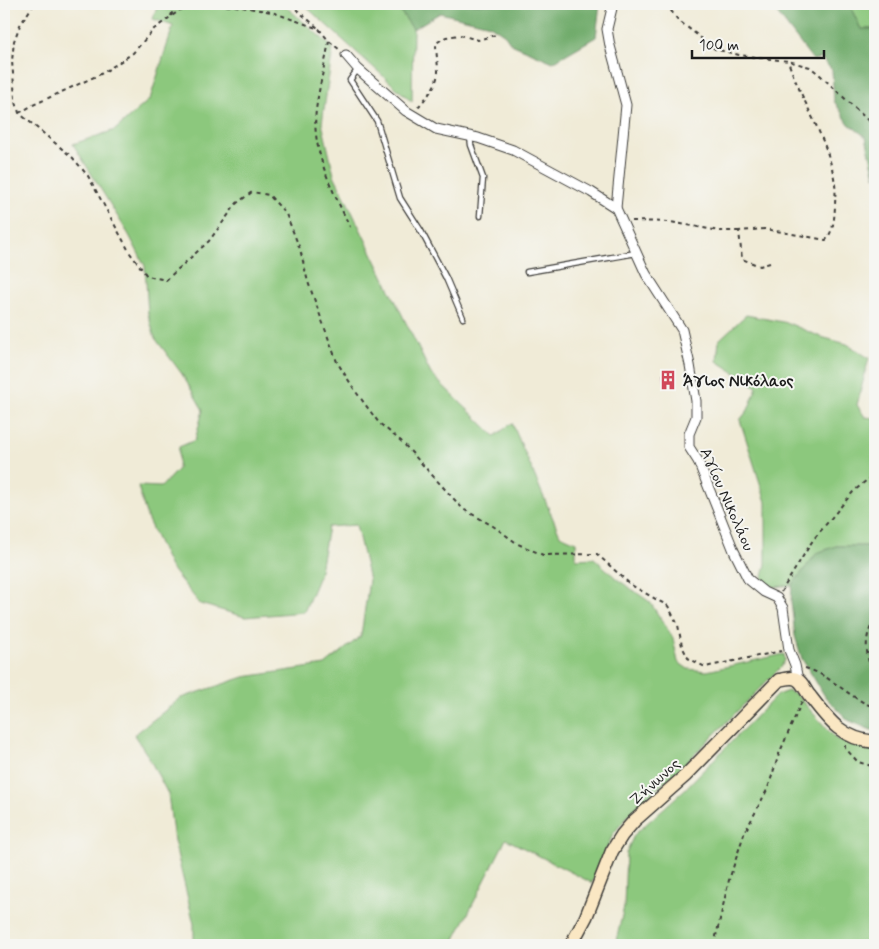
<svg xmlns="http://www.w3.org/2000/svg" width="879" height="949" font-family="Mynerve,sans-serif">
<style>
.green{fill:#8cc87d;stroke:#54724c}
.forest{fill:#71ac6c;stroke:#466444}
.building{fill:#de9dbe}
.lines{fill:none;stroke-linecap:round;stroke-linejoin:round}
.lane-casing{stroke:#3c3b38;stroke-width:7}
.street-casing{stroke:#3c3b38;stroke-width:11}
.secondary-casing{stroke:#3c3b38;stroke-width:15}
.path{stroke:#3c3b38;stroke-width:2;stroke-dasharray:4 4;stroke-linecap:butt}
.lane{stroke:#fff;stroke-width:4.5}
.street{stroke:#fff;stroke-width:9}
.secondary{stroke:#fae7c3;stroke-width:12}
.labels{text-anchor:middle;stroke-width:4;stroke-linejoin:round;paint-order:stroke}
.poi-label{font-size:16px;font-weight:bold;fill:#1c1c1c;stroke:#f6f6f2;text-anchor:start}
.street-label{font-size:16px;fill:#1c1c1c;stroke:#f6f6f2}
</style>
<rect width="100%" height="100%" fill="#f6f6f2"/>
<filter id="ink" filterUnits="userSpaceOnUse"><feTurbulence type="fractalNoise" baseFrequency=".02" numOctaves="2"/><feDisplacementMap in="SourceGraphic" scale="10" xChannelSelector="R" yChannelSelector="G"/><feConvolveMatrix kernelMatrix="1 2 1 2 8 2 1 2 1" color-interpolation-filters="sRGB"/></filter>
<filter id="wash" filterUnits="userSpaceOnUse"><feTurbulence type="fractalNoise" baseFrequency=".0096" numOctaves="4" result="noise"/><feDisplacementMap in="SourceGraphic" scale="20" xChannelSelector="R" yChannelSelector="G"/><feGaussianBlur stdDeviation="1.12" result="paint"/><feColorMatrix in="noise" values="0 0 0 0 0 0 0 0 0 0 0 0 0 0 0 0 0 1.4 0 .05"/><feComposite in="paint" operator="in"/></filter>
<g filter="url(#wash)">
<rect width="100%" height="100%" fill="#f0ebd7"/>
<!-- green -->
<g class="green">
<polygon points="158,4 283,4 333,48 322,123 334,175 431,374 495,436 512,423 560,535 576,542 576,559 594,558 617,579 650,602 673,638 678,662 688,669 707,671 784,654 785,660 781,667 682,767 632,811 613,834 592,883 506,839 452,945 194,945 194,924 174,841 168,794 148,756 134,735 181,698 244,677 325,665 361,636 369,580 356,525 328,527 319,576 304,612 245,617 200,604 170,567 147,518 138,486 161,487 178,469 179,447 195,440 203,410 182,374 155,338 148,314 145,266 129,235 73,144 115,130 150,99 173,26 153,19"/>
<polygon points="303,4 395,4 413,29 412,102"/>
<polygon points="849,4 875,4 875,29 861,29"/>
<polygon points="746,315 788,323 821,337 847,344 869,358 857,405 865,417 875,418 875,539 866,546 836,546 817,553 792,585 775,587 761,584 766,564 766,502 740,420 748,410 757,387 717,361 719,340"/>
<polygon points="788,691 796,694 836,739 867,748 875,747 875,945 615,945 624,907 626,853 634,835 684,790 777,695"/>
</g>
<!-- forest -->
<g class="forest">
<polygon points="395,4 600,4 596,37 553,62 511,44 505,35 490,25 440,13 413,29"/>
<polygon points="770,4 849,4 861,29 875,29 875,177 866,137 849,124 834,101 832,70 821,58 813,60"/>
<polygon points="875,539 875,730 871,730 848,720 826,698 802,659 795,636 791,602 792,585 817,553 836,546 866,546"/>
</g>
<g id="blocks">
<!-- building -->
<polygon class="building" points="671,372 673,386 665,387 663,374"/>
</g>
</g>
<g filter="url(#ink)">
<use href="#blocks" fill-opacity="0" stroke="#3c3b38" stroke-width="1"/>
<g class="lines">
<defs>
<g id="lane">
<polyline points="358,69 350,80 377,121 400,198 421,231 446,278 463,318"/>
<polyline points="470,136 471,145 483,178 480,216"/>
<polyline points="527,272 636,253"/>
</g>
<g id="street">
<polyline points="613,4 607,29 610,46 626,105 616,208 646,274 682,330 690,365 696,401 696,417 689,434 689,447 698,461 734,551 748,579 764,592 777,598 783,608 789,650 795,665 798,680"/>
<polyline points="346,55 358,69 406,111 436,129 478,138 513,150 591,192 616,208"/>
</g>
<path id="secondary" d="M571,945L586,917L612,851L622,835L634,821L685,776L779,680C785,679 793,676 798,680C803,683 806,692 810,696C829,721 842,739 875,742"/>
</defs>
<!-- lane casing -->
<use href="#lane" class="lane-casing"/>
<!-- street casing -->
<use href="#street" class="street-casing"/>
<!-- secondary casing -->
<use href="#secondary" class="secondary-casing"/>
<!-- path -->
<g class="path">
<polyline points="34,4 20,25 14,41 12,61 15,98 19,113 73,158 88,176 130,253 147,276 166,280 209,241 237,203 252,192 269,195 286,214 300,249 308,282 337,362 356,392 379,423 401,441 463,509 493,526 518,544 543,555 597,554 631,585 668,606 678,625 682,646 688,658 705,667 782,651"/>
<polyline points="290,4 318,28"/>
<polyline points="666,4 678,20 715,49 739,55 788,61 810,67 820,75 875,127"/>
<polyline points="171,16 175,4"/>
<path d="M329,41C325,64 319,87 316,110C311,151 333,191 350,227"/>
<path d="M418,107C427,97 437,86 438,72C438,63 436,53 436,43L446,37L460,35L478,40L495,35"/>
<polyline points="19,113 33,105 103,73 133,53 154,29 180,10 201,6 236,6 272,12 319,29 329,41 340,50"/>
<polyline points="632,221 671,222 719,231 739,231"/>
<path d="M770,263L760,266L742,259L739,231L765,229L826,240C834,229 834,220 835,207C835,200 836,192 835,184C829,140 802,103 788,61"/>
<polyline points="781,592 813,540 853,492 875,473"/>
<path d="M875,620C863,636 866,655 872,672L875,674"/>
<path d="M805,668C830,675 846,695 869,705L875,703"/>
<polyline points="845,745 845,748 858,762 875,767"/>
<polyline points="714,945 729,880 744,834 768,788 779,754 802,701"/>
</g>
<!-- lane -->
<use href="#lane" class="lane"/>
<!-- street -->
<use href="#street" class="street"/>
<!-- secondary -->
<use href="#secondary" class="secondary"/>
</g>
</g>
<!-- icons -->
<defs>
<symbol id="building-bare" viewBox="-9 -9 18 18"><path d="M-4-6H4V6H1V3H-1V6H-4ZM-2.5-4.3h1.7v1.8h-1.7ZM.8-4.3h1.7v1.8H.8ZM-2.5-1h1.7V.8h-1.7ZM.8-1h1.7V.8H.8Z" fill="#d1495b" stroke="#f6f6f2" stroke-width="2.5" paint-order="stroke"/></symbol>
</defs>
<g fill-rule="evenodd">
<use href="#building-bare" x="654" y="366" width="28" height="28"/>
</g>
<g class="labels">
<!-- poi labels -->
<g class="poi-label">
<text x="683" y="386">Άγιος Νικόλαος</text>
</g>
<!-- street labels -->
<g class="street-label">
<text transform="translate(728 499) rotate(66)" y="6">Αγίου Νικολάου</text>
<text transform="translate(654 781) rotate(-42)" y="6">Ζήνωνος</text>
</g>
</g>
<!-- margin -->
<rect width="879" height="949" fill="none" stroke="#f6f6f2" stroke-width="20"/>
<!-- scale -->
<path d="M692 50v8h132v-8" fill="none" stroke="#1c1c1c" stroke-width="2.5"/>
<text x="699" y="50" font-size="15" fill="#1c1c1c" stroke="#f6f6f2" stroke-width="4" paint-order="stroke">100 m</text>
</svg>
